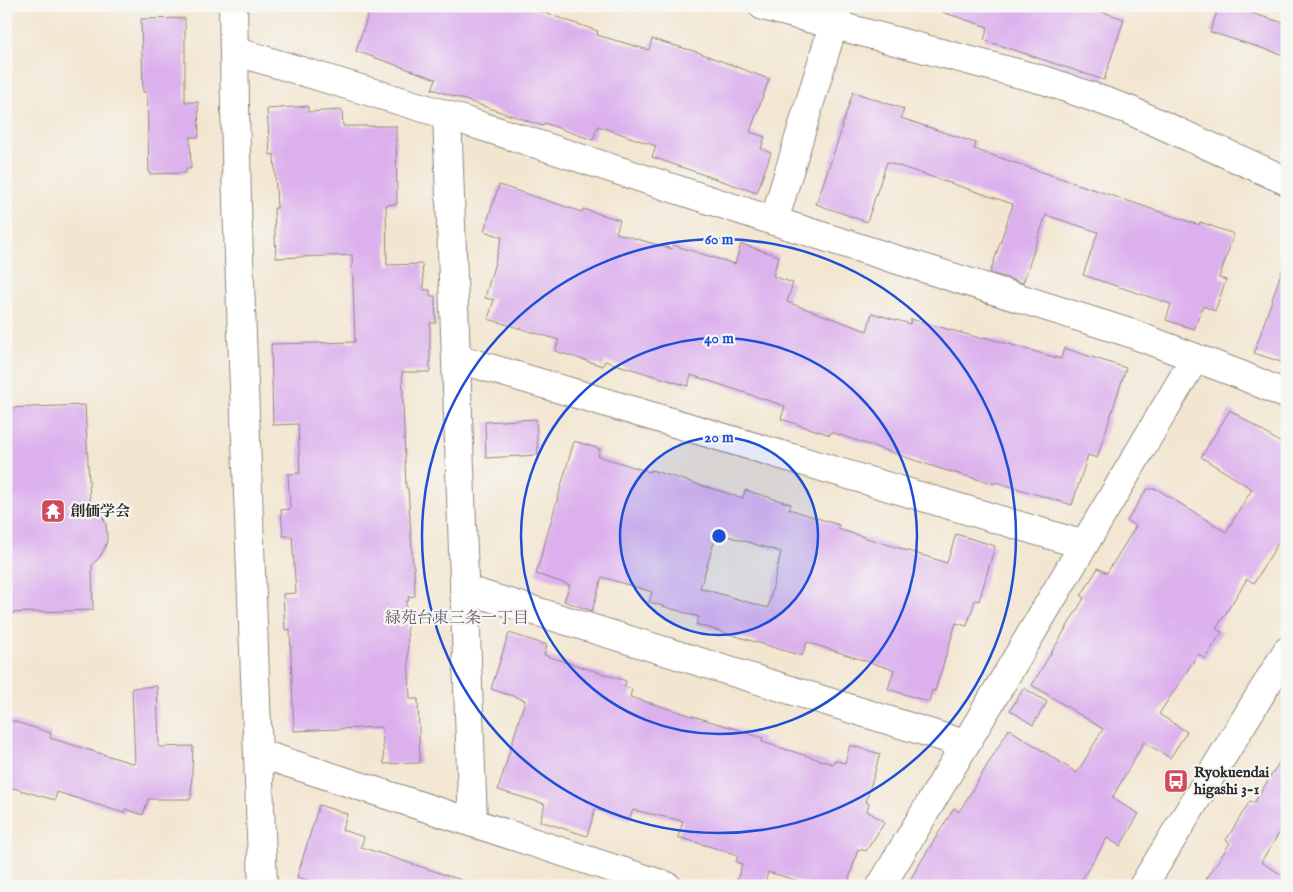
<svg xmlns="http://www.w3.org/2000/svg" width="1293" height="892" font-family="'IM FELL English','Noto Serif JP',serif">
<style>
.building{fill:#dcb0ed;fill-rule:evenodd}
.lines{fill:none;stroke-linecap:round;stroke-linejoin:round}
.minor-casing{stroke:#8f887e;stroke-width:30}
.minor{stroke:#fff;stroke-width:28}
.ring{fill:none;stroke:#1d4ed8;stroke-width:2.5}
.labels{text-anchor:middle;stroke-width:4.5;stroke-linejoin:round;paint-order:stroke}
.poi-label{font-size:15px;font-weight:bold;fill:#2b2b2b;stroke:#f6f6f2;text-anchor:start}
.neighbourhood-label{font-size:16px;fill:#695a6f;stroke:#f6f6f2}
.centre{fill:#1d4ed8;stroke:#f6f6f2;stroke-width:2.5}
.ring-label{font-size:15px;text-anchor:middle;font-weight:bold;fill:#1d4ed8;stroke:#f6f6f2;stroke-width:4.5;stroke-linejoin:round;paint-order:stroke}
</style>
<rect width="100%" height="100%" fill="#f6f6f2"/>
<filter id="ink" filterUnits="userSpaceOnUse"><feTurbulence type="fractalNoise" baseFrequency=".02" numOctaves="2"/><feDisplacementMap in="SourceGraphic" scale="10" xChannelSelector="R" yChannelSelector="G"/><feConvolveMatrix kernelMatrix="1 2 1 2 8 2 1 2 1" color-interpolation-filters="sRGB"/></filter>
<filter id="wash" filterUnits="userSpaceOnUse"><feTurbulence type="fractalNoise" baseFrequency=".0096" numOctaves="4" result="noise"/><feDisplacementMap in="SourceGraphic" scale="20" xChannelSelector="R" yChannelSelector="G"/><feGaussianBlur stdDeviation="1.12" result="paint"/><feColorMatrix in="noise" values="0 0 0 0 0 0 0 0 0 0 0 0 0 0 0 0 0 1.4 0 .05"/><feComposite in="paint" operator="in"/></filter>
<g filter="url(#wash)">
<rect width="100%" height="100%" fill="#f3e6d1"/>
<g id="blocks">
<!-- building -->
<g class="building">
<polygon points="371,6 524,6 598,31 597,35 649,50 652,39 697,52 769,79 750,132 765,137 761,149 771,153 757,193 652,157 656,146 598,126 593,140 544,123 543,126 432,89 436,79 356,51"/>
<polygon points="943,6 1084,6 1124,19 1104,80 984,40 988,27 942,12"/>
<polygon points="1219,6 1253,6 1251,13 1287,24 1287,56 1210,32"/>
<polygon points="185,18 185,102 198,102 199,137 190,137 191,169 186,168 186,173 149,174 147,92 143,92 141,19"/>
<polygon points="853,92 904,109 901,118 976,143 974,149 1199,225 1200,222 1234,234 1219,278 1226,280 1215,311 1203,306 1194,329 1166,320 1171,304 1083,275 1098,232 1046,215 1023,283 990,273 1013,204 887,162 867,222 816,204 841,132 840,132"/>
<polygon points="308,106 308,112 342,110 343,126 396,126 397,204 386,205 387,265 422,264 424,290 430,290 430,296 435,296 436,323 430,323 430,372 402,372 406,488 408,488 413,566 414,566 415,596 408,597 409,601 406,601 410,699 418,699 420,763 384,764 382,727 294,731 290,629 285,630 283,594 296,593 292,536 283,536 281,510 290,509 288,474 300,473 298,424 273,425 271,344 355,342 352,255 276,258 274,208 277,208 274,154 270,155 267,109"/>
<polygon points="499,185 582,212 583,209 620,220 616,233 672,249 673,245 735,264 741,244 779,256 773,276 793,283 787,302 867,331 872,313 910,324 911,319 983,339 984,337 1061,359 1064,348 1126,368 1097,458 1088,455 1072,505 996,482 995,484 941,469 831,432 830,435 781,419 785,406 691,375 688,386 605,361 603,366 555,351 559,340 488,319 494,300 485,298 502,237 484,231"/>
<polygon points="1282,270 1287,271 1287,364 1254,353"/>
<polygon points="85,405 90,501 98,508 102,515 106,524 107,533 107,541 104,550 99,558 92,565 93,610 6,613 6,408"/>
<polygon points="1230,410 1287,447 1287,528 1254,583 1247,579 1216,629 1222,632 1205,659 1198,654 1159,714 1187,732 1170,758 1144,742 1112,798 1139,814 1120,846 1107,838 1078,886 906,886 954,808 959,812 1009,729 1077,773 1103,729 1032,685 1084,598 1081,596 1098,568 1107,573 1136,526 1127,521 1147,489 1157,489 1226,532 1252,489 1201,457"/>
<polygon points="536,419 538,455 486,458 485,422"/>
<path d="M574,441L600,449L598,456L650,472L651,470L743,498L745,490L791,504L789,509L839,525L838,529L947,563L956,534L995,546L979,601L975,600L967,626L956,623L935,691L932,690L929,702L888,689L894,670L807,642L802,656L696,624L699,617L649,602L652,592L602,577L592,611L564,601L570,585L536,574ZM717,533L781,552L768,608L700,588Z"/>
<polygon points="509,633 547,645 544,655 626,681 624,686 632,689 630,697 746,732 746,733 763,738 762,742 833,764 834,760 845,763 850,745 880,754 866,802 869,803 867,811 885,822 866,851 858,849 847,886 816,886 768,872 764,886 754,886 737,881 742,864 736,862 738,855 678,837 683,821 633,810 629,820 595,809 587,836 540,821 545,804 498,790 525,700 491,689"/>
<polygon points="157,686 159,747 193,746 191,799 148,799 143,815 125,809 124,813 57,792 55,800 6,786 6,719 51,733 50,738 135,764 132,688"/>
<polygon points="1024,688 1047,702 1033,725 1010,710"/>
<polygon points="1287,750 1287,821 1261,862 1287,878 1287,886 1202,886 1230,843 1226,840 1250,801 1254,803"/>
<polygon points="319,805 347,814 342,830 364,837 361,847 464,881 463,886 327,886 297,877"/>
</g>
</g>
</g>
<g filter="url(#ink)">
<use href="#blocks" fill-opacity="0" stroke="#8f887e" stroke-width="1"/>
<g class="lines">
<defs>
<g id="minor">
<polyline points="233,6 237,204 263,886"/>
<polyline points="763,6 1047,81 1129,110 1287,181"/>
<polyline points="234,51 447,115 774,221 1130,333 1241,375 1287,395"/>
<polyline points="447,115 473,823"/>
<polyline points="774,221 839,6"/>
<polyline points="456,358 1084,545"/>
<polyline points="464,589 965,744"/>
<polyline points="258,753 667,886"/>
<polyline points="881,886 1195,358"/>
<polyline points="1143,886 1287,651"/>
</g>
</defs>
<!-- minor casing -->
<use href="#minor" class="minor-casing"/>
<!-- minor -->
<use href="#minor" class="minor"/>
</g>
</g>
<!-- distance rings -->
<circle cx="719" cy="536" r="99" fill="#1d4ed8" fill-opacity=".12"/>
<g class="ring">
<circle cx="719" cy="536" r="99"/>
<circle cx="719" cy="536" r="198"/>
<circle cx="719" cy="536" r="297"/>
</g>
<!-- icons -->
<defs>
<symbol id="temple-square" viewBox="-11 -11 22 22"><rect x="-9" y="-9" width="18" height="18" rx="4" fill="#d1495b" stroke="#f6f6f2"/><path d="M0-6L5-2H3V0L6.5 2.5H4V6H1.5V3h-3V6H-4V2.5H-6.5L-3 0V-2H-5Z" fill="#fff"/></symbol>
<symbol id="bus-square" viewBox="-11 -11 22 22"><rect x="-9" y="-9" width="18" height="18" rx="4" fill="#d1495b" stroke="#f6f6f2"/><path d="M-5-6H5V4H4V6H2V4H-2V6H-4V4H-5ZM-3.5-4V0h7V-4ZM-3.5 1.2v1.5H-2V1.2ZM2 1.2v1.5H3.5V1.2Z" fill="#fff"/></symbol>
</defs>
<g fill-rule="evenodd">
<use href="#temple-square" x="39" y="497" width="28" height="28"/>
<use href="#bus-square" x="1162" y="767" width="28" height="28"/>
</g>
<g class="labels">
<!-- poi labels -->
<g class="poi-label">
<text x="70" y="516">創価学会</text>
<text x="1194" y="777">Ryokuendai<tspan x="1194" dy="17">higashi 3-1</tspan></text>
</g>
<!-- neighbourhood labels -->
<g class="neighbourhood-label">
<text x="457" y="623">緑苑台東三条一丁目</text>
</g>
</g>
<circle cx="719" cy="536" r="8" class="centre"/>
<g class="ring-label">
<text x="719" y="244">60 m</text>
<text x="719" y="343">40 m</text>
<text x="719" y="442">20 m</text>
</g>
<!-- margin -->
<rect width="1293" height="892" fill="none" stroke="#f6f6f2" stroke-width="25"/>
</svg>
